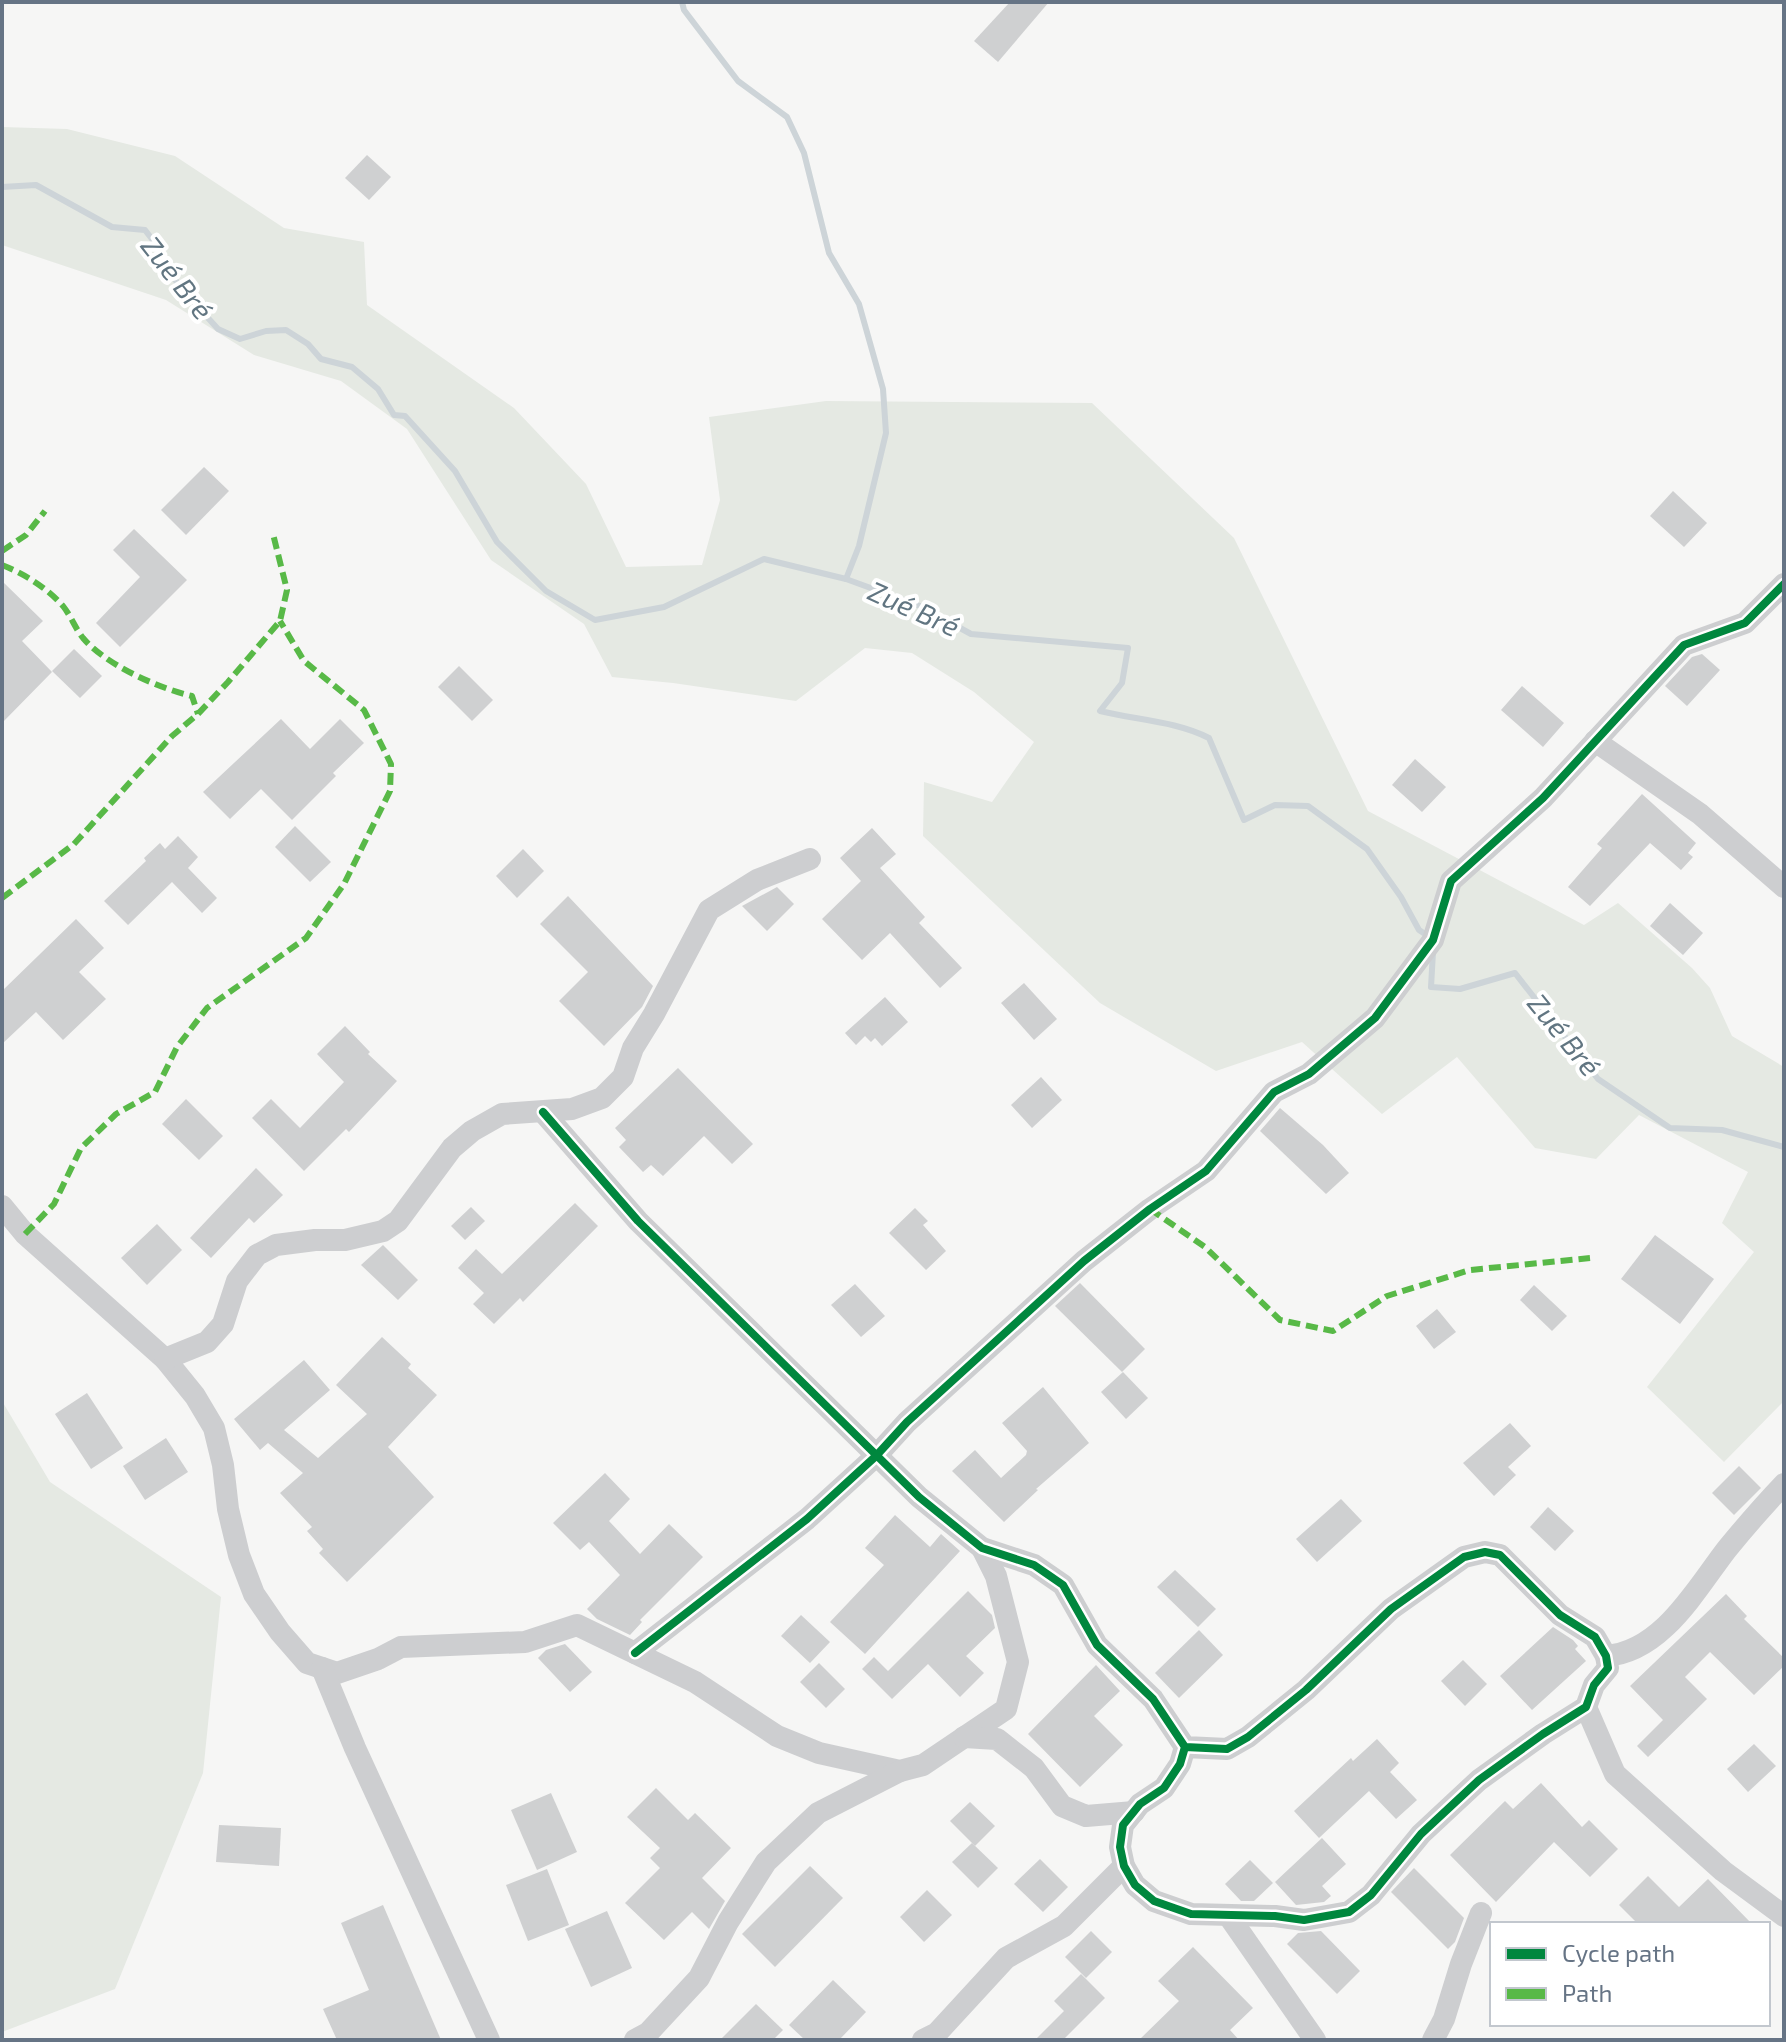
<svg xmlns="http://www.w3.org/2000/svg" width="1786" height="2042" font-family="'Exo 2',sans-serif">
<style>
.green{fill:#e5e9e3}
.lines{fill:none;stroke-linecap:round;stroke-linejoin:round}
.stream{stroke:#cdd4d8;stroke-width:6}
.building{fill:#cfd0d1}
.minor{stroke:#cdced0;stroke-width:22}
.quiet{stroke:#58b947;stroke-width:6;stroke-dasharray:12 6;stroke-linecap:butt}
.cycleway-casing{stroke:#fff;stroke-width:13}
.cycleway{stroke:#00873e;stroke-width:8}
.labels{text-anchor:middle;stroke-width:8;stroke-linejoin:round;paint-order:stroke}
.water-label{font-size:28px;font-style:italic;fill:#617581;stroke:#fff}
</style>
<rect width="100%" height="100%" fill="#f6f6f5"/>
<!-- green -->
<g class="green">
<polygon points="2,127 67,129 175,156 284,228 364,242 367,305 514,408 586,484 626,567 702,565 720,500 709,417 826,401 1092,403 1234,538 1368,811 1584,925 1618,903 1692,968 1710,988 1732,1036 1784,1067 1784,1401 1724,1462 1647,1387 1754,1252 1722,1223 1748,1172 1639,1115 1596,1159 1535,1148 1457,1057 1382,1114 1302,1042 1216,1071 1100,1003 923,836 924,782 992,802 1034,742 974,692 912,653 865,648 796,701 673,683 612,677 584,624 491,560 407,429 341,381 254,355 166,300 2,245"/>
<polygon points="2,1401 50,1482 221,1597 203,1773 115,1989 2,2032"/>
</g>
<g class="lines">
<!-- stream -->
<g class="stream">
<polyline points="682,2 684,10 738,81 787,117 804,153 829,253 859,304 883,389 886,433 859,546 846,579"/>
<path d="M2,187L36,185L112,227L145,230L162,252L178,285L218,329L240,339L266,331L286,330L308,344L321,359L352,367L378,389L394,415L405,416L455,471L497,542L546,591L595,620L664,607L764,559L846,579L920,606L971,634L1128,648L1122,683L1100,711C1136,720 1176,721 1209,738L1244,820L1275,805L1308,806L1367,849L1401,897L1419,930L1428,936"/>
<polyline points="1433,952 1431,987 1460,989 1515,973 1598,1079 1670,1128 1722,1130 1784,1147"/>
</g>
</g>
<!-- building -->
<g class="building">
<polygon points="1010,2 1049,2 998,62 974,41"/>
<polygon points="367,155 391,177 369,200 345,178"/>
<polygon points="204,467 229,491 186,535 161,510"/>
<polygon points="1673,491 1707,523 1684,547 1650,516"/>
<polygon points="134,529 187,580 120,647 96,623 140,577 113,550"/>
<polygon points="2,581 43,621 22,641 52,672 2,723"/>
<polygon points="74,649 102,676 80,698 52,671"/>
<polygon points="1702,654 1720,670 1687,706 1665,686 1692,657"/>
<polygon points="459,666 493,700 472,721 438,687"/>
<polygon points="1522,686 1564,723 1543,747 1501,710"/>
<polygon points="281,719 310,749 340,719 364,743 333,773 336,776 292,820 261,789 230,819 203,792"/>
<polygon points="1415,759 1446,787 1422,812 1392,785"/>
<polygon points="1642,794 1696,843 1688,853 1693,857 1681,870 1650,843 1590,906 1568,887 1602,848 1597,844"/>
<polygon points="295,826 331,862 310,882 275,847"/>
<polygon points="872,828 896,854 880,868 925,917 919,923 962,968 940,988 890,933 862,960 822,919 861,881 840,858"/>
<polygon points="178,836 198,857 188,868 217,898 202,913 172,882 128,925 104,901 146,861 144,858 160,843 165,849"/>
<polygon points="523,849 544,871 517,898 496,876"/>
<polygon points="777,887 794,904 767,931 742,906"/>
<polygon points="568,896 653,986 642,1007 604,1046 559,1001 588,972 540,924"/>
<polygon points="1670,903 1703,933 1683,955 1650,926"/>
<polygon points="76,919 104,948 79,972 106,999 63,1040 36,1012 2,1044 2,991"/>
<polygon points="1024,983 1057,1019 1034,1040 1001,1003"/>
<polygon points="885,997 908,1022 882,1046 875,1038 871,1042 865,1036 856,1045 845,1033"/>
<polygon points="345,1026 370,1052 368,1054 397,1081 349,1132 346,1129 304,1171 252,1118 271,1099 300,1128 344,1082 317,1054"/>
<polygon points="678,1068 753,1144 732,1164 704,1136 663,1176 651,1165 643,1172 619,1147 626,1140 615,1128"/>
<polygon points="1041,1077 1062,1100 1032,1128 1011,1105"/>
<polygon points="186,1099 223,1136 199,1160 162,1124"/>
<polygon points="1280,1108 1323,1145 1349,1173 1326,1194 1260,1131"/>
<polygon points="256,1168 283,1195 254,1223 249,1218 211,1258 190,1238"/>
<polygon points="575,1203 598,1226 523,1302 520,1298 494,1324 473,1304 484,1293 458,1268 476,1249 502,1274"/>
<polygon points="471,1207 485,1221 465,1240 451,1226"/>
<polygon points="915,1208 928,1221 923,1225 946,1251 926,1270 889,1233"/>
<polygon points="157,1224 182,1250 147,1285 121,1258"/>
<polygon points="1655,1235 1714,1279 1680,1324 1621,1279"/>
<polygon points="383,1245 418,1280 398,1300 361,1265"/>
<polygon points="1080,1283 1145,1349 1122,1372 1055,1306"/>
<polygon points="855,1284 885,1316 861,1337 831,1305"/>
<polygon points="1534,1285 1567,1316 1552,1331 1520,1300"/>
<polygon points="1437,1309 1456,1332 1434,1349 1416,1326"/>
<polygon points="382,1337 411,1364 408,1368 437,1395 388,1447 434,1497 347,1582 319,1553 323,1549 307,1531 312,1527 280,1493 303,1473 268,1443 260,1450 234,1419 304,1360 330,1390 284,1430 318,1458 367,1414 336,1385"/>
<polygon points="1123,1372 1148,1398 1126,1419 1101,1392"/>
<polygon points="1043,1387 1089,1443 1036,1489 1038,1490 1004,1522 952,1471 975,1450 1001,1478 1026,1455 1027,1451 1002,1423"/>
<polygon points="87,1393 123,1448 91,1469 55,1414"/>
<polygon points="1510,1423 1531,1446 1508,1467 1516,1475 1494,1496 1463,1463"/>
<polygon points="166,1438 188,1472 145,1500 123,1466"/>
<polygon points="1739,1466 1761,1488 1734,1515 1712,1493"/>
<polygon points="605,1473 630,1499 609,1521 640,1554 669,1524 703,1557 640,1620 642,1622 630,1635 597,1619 587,1609 620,1575 589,1542 580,1550 553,1523"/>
<polygon points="1341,1499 1362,1521 1317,1562 1296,1539"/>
<polygon points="1548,1507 1574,1531 1555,1551 1530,1527"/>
<polygon points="895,1515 930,1547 941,1534 960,1551 865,1654 830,1622 884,1565 865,1548"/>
<polygon points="1175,1570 1216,1609 1198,1627 1157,1587"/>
<polygon points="968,1591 992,1615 995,1628 966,1656 984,1673 960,1697 928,1664 892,1699 862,1669 874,1657 888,1671"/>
<polygon points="1726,1594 1747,1616 1744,1619 1784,1658 1784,1666 1754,1695 1710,1652 1685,1677 1707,1699 1648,1757 1637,1746 1663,1720 1630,1686"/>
<polygon points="801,1615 830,1642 810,1663 781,1636"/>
<polygon points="1553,1627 1573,1640 1578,1646 1575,1649 1586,1661 1532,1710 1500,1676"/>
<polygon points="1199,1630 1223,1655 1179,1698 1155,1673"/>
<polygon points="565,1644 592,1672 570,1692 538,1658 546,1650"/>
<polygon points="1463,1660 1487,1684 1465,1706 1441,1681"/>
<polygon points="819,1663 845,1689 826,1708 800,1682"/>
<polygon points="1096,1665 1120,1691 1094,1716 1123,1745 1080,1787 1028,1734"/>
<polygon points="1377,1739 1399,1763 1390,1772 1417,1800 1396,1819 1369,1791 1319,1838 1294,1811 1351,1758 1353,1761"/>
<polygon points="1754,1744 1776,1766 1748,1792 1727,1769"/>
<polygon points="1541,1783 1582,1827 1589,1820 1618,1849 1590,1877 1554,1842 1496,1902 1450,1855 1505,1801 1513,1809"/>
<polygon points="656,1788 688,1820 695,1813 731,1848 702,1878 725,1901 709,1929 692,1912 664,1940 625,1903 660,1868 650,1858 660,1848 627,1817"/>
<polygon points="551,1793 577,1852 537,1870 511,1810"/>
<polygon points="970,1802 995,1826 975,1846 950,1821"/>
<polygon points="219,1825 281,1828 279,1866 216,1862"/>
<polygon points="1322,1838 1346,1864 1322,1886 1331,1896 1324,1902 1296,1905 1275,1882"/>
<polygon points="972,1843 998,1868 978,1888 952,1862"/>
<polygon points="1040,1859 1068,1887 1043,1912 1014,1884"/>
<polygon points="1250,1860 1273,1883 1254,1901 1241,1901 1225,1884"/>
<polygon points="810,1866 843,1898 775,1967 742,1934"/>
<polygon points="1414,1868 1464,1918 1455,1942 1448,1949 1391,1892"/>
<polygon points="547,1869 569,1925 528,1941 506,1885"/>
<polygon points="1648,1876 1679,1907 1708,1879 1752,1924 1638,1924 1619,1905"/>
<polygon points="927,1890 952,1915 924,1942 900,1917"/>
<polygon points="383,1905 441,2040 337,2040 323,2009 369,1990 341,1923"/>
<polygon points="607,1911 632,1968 591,1987 565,1929"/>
<polygon points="1091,1931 1112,1952 1086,1978 1065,1957"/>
<polygon points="1321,1931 1360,1971 1337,1994 1287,1944 1298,1933"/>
<polygon points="1193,1947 1253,2008 1230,2030 1239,2040 1139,2040 1179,2001 1158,1981"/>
<polygon points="1081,1974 1105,1998 1063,2040 1035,2040 1064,2011 1054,2001"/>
<polygon points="833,1980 866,2012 839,2040 805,2040 789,2025"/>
<polygon points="756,2004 783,2030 773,2040 720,2040"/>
</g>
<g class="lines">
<!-- minor -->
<g class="minor">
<polyline points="1595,741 1700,814 1784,887"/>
<polyline points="543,1112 638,1221 919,1497 982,1548 1034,1565 1063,1585 1097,1645 1153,1699 1185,1747 1180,1764 1164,1788 1140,1804 1123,1825 1120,1847 1124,1866 1135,1885 1154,1901 1191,1914 1275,1916 1304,1920 1349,1912 1371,1895 1421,1834 1479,1780 1543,1734 1586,1707 1594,1685 1608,1668 1606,1656 1595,1637 1560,1615 1500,1555 1485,1552 1464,1557 1391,1609 1306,1690 1248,1737 1227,1749 1185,1747"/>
<polyline points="2,1206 25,1234 165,1359 195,1396 214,1428 223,1465 228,1509 239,1555 254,1594 280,1632 307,1663 337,1673 378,1659 401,1647 525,1642 577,1625 695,1682 777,1736 819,1753 900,1771 923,1765 1006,1709 1018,1662 996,1576 982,1548"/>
<polyline points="165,1359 207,1342 223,1324 237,1281 257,1255 276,1245 315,1240 345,1240 383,1231 398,1221 452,1148 472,1131 502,1114 572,1109 602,1098 623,1077 633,1048 654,1014 709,910 757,880 810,859"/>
<polyline points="635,1653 807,1519 876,1456 907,1422 1084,1261 1150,1209 1206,1171 1274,1092 1309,1074 1375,1018 1433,940 1451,881 1543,798 1684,645 1745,623 1784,584"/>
<path d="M1606,1656C1662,1652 1696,1589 1727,1549C1745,1527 1764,1505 1784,1484"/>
<polyline points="322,1668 355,1748 489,2040"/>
<polyline points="1586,1707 1615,1774 1723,1871 1784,1916"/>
<polyline points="964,1737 997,1739 1034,1768 1062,1806 1086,1816 1134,1812"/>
<polyline points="1228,1915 1315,2040"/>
<polyline points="635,2040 648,2033 699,1978 728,1922 766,1862 818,1813 900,1771"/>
<polyline points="923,2040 937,2033 1006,1958 1064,1926 1124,1866"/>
<polyline points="1433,2040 1444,2019 1461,1964 1481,1913"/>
</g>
<!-- quiet -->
<g class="quiet">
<polyline points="2,551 26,535 45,511"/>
<path d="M2,565C25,574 47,588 63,606C71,616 75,628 83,638C106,665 158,688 192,696L198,714"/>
<polyline points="2,898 74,844 172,736 198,714 228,682 280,621 287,590 273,534"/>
<polyline points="1150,1209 1205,1247 1280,1320 1333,1331 1387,1296 1470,1270 1590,1258"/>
<polyline points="25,1234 54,1204 81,1148 116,1114 155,1092 177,1047 207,1008 306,938 344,884 390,791 391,764 364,710 304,661 280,621"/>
</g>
<defs>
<g id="cycleway">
<polyline points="543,1112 638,1221 919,1497 982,1548 1034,1565 1063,1585 1097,1645 1153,1699 1185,1747 1180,1764 1164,1788 1140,1804 1123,1825 1120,1847 1124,1866 1135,1885 1154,1901 1191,1914 1275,1916 1304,1920 1349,1912 1371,1895 1421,1834 1479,1780 1543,1734 1586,1707 1594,1685 1608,1668 1606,1656 1595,1637 1560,1615 1500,1555 1485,1552 1464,1557 1391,1609 1306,1690 1248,1737 1227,1749 1185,1747"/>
<polyline points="635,1653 807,1519 876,1456 907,1422 1084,1261 1150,1209 1206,1171 1274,1092 1309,1074 1375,1018 1433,940 1451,881 1543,798 1684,645 1745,623 1784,584"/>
</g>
</defs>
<!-- cycleway casing -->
<use href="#cycleway" class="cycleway-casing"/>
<!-- cycleway -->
<use href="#cycleway" class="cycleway"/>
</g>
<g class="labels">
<!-- water labels -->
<g class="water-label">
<text transform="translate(177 278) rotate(52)" y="10">Zué Bré</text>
<text transform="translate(914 609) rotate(24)" y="10">Zué Bré</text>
<text transform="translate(1564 1035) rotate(51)" y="10">Zué Bré</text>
</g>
</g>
<!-- border -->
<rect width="1786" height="2042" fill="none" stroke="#667485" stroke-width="8"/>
<!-- legend -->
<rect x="1490" y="1922" width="280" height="104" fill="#ffffff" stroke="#c2c7ce" stroke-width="2"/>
<rect x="1506" y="1948" width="40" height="12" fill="#00873e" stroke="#c2c7ce" stroke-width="2"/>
<text x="1562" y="1962" font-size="24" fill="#667485">Cycle path</text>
<rect x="1506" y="1988" width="40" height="12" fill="#58b947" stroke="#c2c7ce" stroke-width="2"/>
<text x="1562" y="2002" font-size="24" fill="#667485">Path</text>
</svg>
